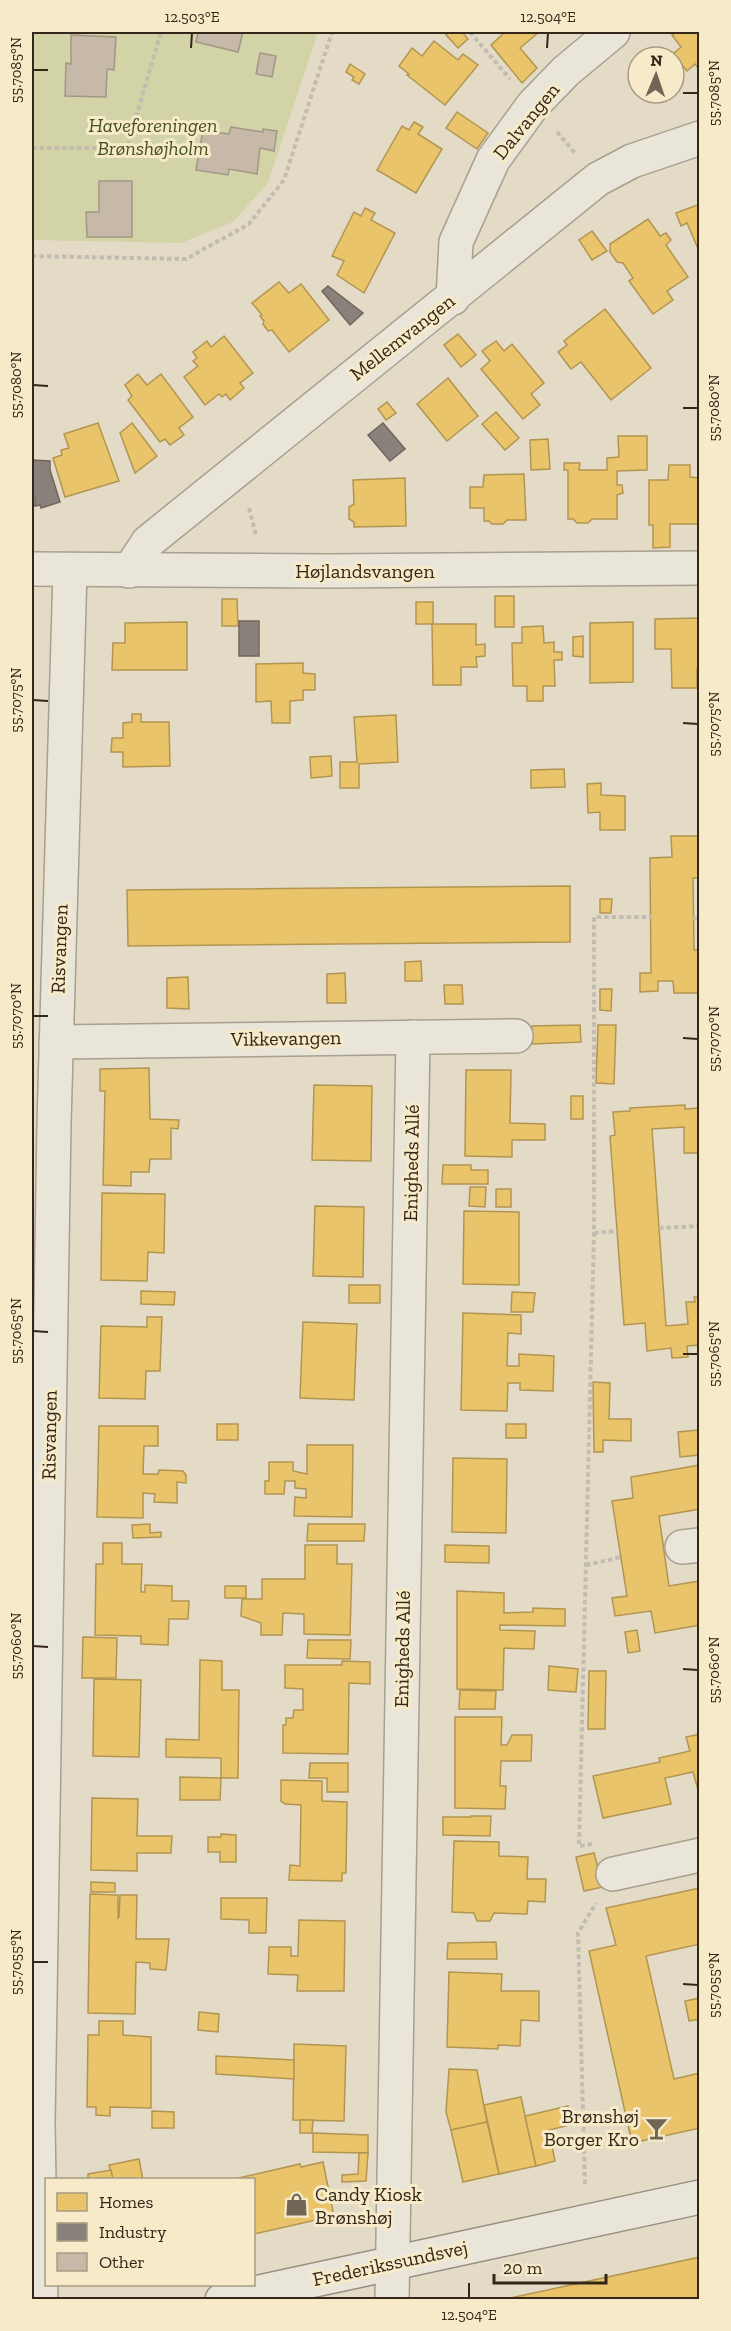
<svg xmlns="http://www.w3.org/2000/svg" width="731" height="2331" font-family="'Zilla Slab',serif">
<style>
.green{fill:#d2d3a7}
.homes{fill:#e9c46a;stroke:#b39552;stroke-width:1.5}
.industry{fill:#8a817c;stroke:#70665f;stroke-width:1.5}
.building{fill:#c6b9a7;stroke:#a29686;stroke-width:1.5}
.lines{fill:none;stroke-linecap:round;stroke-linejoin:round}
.street-casing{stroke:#a79f90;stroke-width:36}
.secondary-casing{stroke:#968f80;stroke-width:36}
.path{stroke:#c3bcb0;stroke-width:4;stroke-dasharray:4.5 3;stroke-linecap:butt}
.street{stroke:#eae5d9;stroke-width:33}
.secondary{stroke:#eae5d9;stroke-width:33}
.ticks{fill:none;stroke:#34271a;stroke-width:2}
.labels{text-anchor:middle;stroke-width:6;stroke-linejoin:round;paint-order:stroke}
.street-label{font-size:20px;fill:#34271a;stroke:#f6eac9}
.park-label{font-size:20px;font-style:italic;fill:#44511f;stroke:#f6eac9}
.poi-label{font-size:20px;fill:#34271a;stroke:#f6eac9;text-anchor:end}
.neatline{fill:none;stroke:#34271a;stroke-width:2}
.ticks-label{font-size:15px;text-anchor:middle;fill:#34271a}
</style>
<rect width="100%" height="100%" fill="#e3dbc6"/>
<!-- green -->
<polygon class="green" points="32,32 318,32 268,183 233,222 181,243 32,240"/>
<!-- homes -->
<g class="homes">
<polygon points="449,32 462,32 468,39 458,48 446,35"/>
<polygon points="502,32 539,32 520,48 537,68 522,83 491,45 504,33"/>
<polygon points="677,32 700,32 699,69 695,64 687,71 673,54 681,47 672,35"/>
<polygon points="434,41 458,60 463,54 478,65 445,105 407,75 409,74 399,66 412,48 422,56"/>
<polygon points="350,64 365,74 359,84 352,80 354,77 346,72"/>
<polygon points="457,112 488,133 477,149 446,128"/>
<polygon points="414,122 423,127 418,134 442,149 416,193 377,170 402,126 409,130"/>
<polygon points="700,204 700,250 699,251 687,223 681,226 676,213"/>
<polygon points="365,208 375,213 371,220 395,233 364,293 337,275 344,261 332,256 354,212 361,216"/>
<polygon points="648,219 660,236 666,233 671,240 666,245 688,277 667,291 673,300 653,314 629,281 633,278 623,263 617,262 610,252 610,244"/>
<polygon points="592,231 607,251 592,260 579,240"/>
<polygon points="279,282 289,293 301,284 329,320 289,352 272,330 268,331 263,324 264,321 260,316 262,315 252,303"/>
<polygon points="605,309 651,368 611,400 581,362 571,369 558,352 567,345 564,341"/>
<polygon points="458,334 476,355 461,367 444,345"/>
<polygon points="224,336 253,373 240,383 244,388 230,400 226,394 222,397 219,394 205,405 184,377 198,366 193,361 197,358 193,352 207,341 211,347"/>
<polygon points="496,341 504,351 512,344 544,383 531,394 540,405 523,419 481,369 490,361 482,351"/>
<polygon points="138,374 147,385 161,374 193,417 179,428 184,435 170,445 165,439 160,442 128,400 132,396 125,385"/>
<polygon points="448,378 478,416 447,441 417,404"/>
<polygon points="387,402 396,413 386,420 378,409"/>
<polygon points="496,412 519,438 505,450 482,424"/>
<polygon points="98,423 119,481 65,497 53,458 62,455 61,450 69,448 64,434"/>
<polygon points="132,423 157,456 135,473 120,433"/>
<polygon points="618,436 647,436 647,470 617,471 617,485 622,485 623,493 617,495 617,519 592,519 588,523 577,523 573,519 568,519 568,470 564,470 564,463 580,463 579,470 607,470 607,458 619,457"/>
<polygon points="548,439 550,469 531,470 530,440"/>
<polygon points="669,465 690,465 690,477 700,478 700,524 670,524 670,547 653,548 653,525 649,525 649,480 668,480"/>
<polygon points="524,474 526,520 507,520 503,524 492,524 489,521 484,521 484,508 470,508 470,487 483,487 484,475"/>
<polygon points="405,478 406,526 354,527 354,522 349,519 349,507 354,504 353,480"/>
<rect x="495" y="596" width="19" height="31"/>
<polygon points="222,599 237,599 238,626 222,626"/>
<polygon points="416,602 433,602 433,624 476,624 476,645 485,644 485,656 476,657 477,667 461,667 461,685 433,685 432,624 416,624"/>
<polygon points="700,618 700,669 697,669 697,688 672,688 671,649 655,649 655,619"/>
<polygon points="187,622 187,670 112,670 113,643 125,643 125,623"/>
<polygon points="633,622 633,682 590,683 590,623"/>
<polygon points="543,626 544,643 554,642 554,652 562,652 562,660 554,660 555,686 543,686 543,701 527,701 527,686 513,686 512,643 522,643 522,627"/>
<polygon points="583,636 583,657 573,656 573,637"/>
<polygon points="303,663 303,673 315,674 315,690 303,690 303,700 290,701 290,723 272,723 271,701 256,702 256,664"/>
<polygon points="132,714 141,714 141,722 169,722 170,766 123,767 123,752 111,752 112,738 123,738 123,723 132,722"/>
<polygon points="396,715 398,762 359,764 359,788 340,788 340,762 357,762 354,717"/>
<polygon points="331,756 332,776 311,778 310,757"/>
<polygon points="564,769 565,787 531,788 531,770"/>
<polygon points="601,783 601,795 625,796 625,830 600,830 600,812 588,813 587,784"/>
<polygon points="671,836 700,836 700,878 693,878 694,950 700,950 700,993 674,993 673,981 658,981 658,991 640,992 640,973 651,973 650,858 672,857"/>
<polygon points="570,886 570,942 128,946 127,890"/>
<polygon points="600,899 612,899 611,913 600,913"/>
<polygon points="421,961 422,981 405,981 405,962"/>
<polygon points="345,973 346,1003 327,1003 327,974"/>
<polygon points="188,977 189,1009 167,1008 167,978"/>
<polygon points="444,985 462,985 463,1004 445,1004"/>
<polygon points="600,989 612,989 611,1011 600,1010"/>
<polygon points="580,1025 581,1042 532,1044 532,1026"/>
<polygon points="598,1025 616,1025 614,1084 596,1083"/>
<polygon points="149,1068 150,1119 179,1120 178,1129 171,1128 171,1159 150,1159 149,1172 131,1172 131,1186 103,1185 105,1091 100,1091 100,1069"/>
<polygon points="466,1070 511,1070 510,1123 545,1124 545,1140 512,1140 512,1157 465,1156"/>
<polygon points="314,1085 372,1086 371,1161 312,1160"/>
<rect x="571" y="1096" width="12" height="23"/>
<polygon points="685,1105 685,1109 700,1108 700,1153 684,1153 684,1127 652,1129 666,1326 688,1324 686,1302 695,1302 694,1297 700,1297 700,1345 687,1346 688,1357 672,1358 671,1348 647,1351 645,1323 624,1325 610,1136 615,1135 613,1112 630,1111 630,1108"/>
<polygon points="443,1165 471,1165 471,1170 488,1170 488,1184 442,1184"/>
<polygon points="470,1187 486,1187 485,1207 469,1206"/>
<rect x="496" y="1189" width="15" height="18"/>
<polygon points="102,1193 165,1194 164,1253 148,1252 147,1281 101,1280"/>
<polygon points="315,1206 364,1207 363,1277 313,1276"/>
<polygon points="464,1211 519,1212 519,1285 463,1284"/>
<rect x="349" y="1285" width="31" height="18"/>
<polygon points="141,1291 175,1292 174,1305 141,1304"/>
<polygon points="512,1292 535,1293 533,1312 511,1312"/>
<polygon points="463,1313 521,1315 521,1334 508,1333 507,1366 519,1366 519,1354 554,1356 553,1391 520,1390 520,1383 508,1383 507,1411 461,1410"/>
<polygon points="147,1317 162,1317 160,1371 146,1371 145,1399 99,1398 101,1326 147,1327"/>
<polygon points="303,1322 357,1324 354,1400 300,1398"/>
<polygon points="593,1382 610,1383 609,1419 631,1419 631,1441 603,1440 603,1452 594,1452"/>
<rect x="217" y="1424" width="21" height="16"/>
<rect x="506" y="1424" width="20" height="14"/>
<polygon points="99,1426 158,1426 158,1446 144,1446 143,1474 158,1474 159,1470 183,1471 186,1475 186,1483 177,1482 177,1503 154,1502 155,1494 143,1493 143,1518 97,1517"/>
<polygon points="698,1430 700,1455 680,1457 678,1432"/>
<polygon points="307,1445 353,1445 352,1517 294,1516 295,1497 306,1498 306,1489 295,1488 295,1481 285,1481 284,1494 265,1494 265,1481 269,1481 269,1462 293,1462 293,1471 307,1474"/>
<polygon points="453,1458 507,1459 506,1533 452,1532"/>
<polygon points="700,1465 700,1509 659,1516 669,1586 700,1581 700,1625 655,1633 651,1611 615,1616 612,1598 627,1596 612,1501 633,1498 631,1477"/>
<polygon points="150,1524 150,1533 161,1532 161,1537 133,1538 132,1525"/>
<polygon points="308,1524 365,1524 364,1541 307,1541"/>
<polygon points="103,1543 122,1543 122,1564 142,1564 141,1592 145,1592 145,1585 172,1586 172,1601 189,1601 188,1619 169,1619 168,1645 141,1644 141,1636 95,1635 96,1564 103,1564"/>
<polygon points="305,1545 337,1545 337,1564 352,1564 350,1635 304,1634 304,1614 283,1613 282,1635 261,1635 261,1623 241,1616 242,1599 262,1599 262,1579 305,1579"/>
<polygon points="445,1545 489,1546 489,1563 445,1562"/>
<rect x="225" y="1586" width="21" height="12"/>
<polygon points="457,1591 504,1593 504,1613 533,1612 533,1608 565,1609 565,1626 500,1625 500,1630 535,1631 534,1649 504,1648 503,1690 457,1689"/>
<polygon points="637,1630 640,1651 628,1653 625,1632"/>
<polygon points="83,1637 117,1638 116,1678 82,1678"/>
<polygon points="308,1640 351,1640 350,1659 307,1658"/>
<polygon points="200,1660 222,1661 222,1690 239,1690 238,1778 221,1778 221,1758 166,1757 166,1739 199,1740"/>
<polygon points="342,1661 370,1662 370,1684 349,1683 348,1754 283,1753 283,1725 286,1725 286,1718 293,1718 294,1710 303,1710 303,1689 285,1688 285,1665 342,1665"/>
<polygon points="549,1666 578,1669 576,1692 548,1690"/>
<polygon points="589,1671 606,1671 605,1729 588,1729"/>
<polygon points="94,1679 141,1680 139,1757 93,1756"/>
<polygon points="460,1690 496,1691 495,1709 459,1709"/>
<polygon points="455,1717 502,1717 501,1745 507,1745 512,1735 532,1735 531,1761 501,1761 500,1786 506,1786 505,1809 455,1808"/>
<polygon points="700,1734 700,1797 693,1772 665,1778 671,1804 603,1818 593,1776 660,1762 659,1758 690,1751 686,1737"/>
<polygon points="310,1763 348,1763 348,1792 327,1792 327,1778 309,1778"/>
<polygon points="180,1777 221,1778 220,1800 180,1800"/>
<polygon points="281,1780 322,1781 322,1801 347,1802 346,1873 342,1873 342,1881 289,1880 290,1865 300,1866 301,1805 285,1804 281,1801"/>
<polygon points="92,1798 138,1799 137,1836 172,1836 171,1853 137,1853 137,1871 91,1870"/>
<polygon points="471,1816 491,1816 490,1836 443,1835 443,1817 471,1817"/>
<polygon points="221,1834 236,1835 236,1862 220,1862 220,1852 208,1852 208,1837 221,1837"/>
<polygon points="454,1841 499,1842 499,1856 528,1857 527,1879 546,1879 545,1902 528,1901 527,1914 494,1913 490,1921 477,1921 474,1913 452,1912"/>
<polygon points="594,1853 603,1887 584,1891 576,1857"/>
<polygon points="91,1882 115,1883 115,1892 91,1892"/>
<polygon points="700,1888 700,1944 646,1956 674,2079 700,2073 700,2128 632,2143 589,1951 616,1945 606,1908"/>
<polygon points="90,1894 118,1895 118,1918 119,1917 120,1895 137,1895 136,1939 169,1939 166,1970 150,1969 150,1963 136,1962 135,2014 88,2013"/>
<polygon points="221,1898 267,1898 266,1933 249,1933 249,1920 221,1919"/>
<polygon points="299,1920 345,1921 344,1991 297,1991 298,1975 268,1974 269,1947 291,1947 291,1956 298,1956"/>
<polygon points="496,1942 497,1959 447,1959 448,1943"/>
<polygon points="449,1972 502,1974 501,1991 539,1991 539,2021 521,2020 520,2046 498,2045 498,2049 447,2047"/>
<polygon points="700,1998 700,2019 689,2021 685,2001"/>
<polygon points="199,2012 219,2014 218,2032 198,2030"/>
<polygon points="99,2021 123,2021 123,2035 151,2037 151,2108 110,2107 110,2116 96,2115 96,2107 87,2107 88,2035 99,2035"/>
<polygon points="294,2044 346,2046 344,2121 293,2120"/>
<polygon points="216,2056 294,2060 294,2079 216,2074"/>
<polygon points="449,2069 477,2070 487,2122 451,2130 446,2112"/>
<polygon points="521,2097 536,2166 499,2174 484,2105"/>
<polygon points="568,2106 570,2125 549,2130 555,2161 536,2166 525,2116"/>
<polygon points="152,2111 174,2112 174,2128 152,2128"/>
<polygon points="300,2120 313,2120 312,2133 300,2133"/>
<polygon points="487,2122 499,2174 463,2182 451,2130"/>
<polygon points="313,2133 368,2135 368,2153 313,2152"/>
<polygon points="359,2153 368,2153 366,2181 342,2182 342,2175 358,2174"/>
<polygon points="139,2159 143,2180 113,2180 109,2165"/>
<polygon points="323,2162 334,2216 254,2234 254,2180 230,2180 300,2164 301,2167"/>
<polygon points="111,2170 113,2180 88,2180 88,2174"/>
<polygon points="700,2257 700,2300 501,2300"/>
</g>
<!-- industry -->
<g class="industry">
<polygon points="328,286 363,313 350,325 322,291"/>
<polygon points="383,423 405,449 390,461 368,435"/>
<polygon points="32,460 50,461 50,470 60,502 41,508 40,505 35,506 35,498 32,498"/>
<rect x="239" y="621" width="20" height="35"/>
</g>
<!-- building -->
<g class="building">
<polygon points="198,32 243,32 238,52 196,42"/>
<polygon points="71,35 116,37 114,70 107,69 106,97 65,96 66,63 71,64"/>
<polygon points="260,53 276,56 272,77 256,74"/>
<polygon points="231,127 263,132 263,129 277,131 274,151 260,148 257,174 229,169 228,175 196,170 203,130 229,134"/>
<polygon points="99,181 132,181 132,237 87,237 86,212 99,212"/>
</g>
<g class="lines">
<defs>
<g id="street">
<polyline points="453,298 456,242 493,160 533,105 566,71 613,32"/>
<polyline points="32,569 328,571 700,568"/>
<polyline points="129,571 148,542 598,179 632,161 700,138"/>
<polyline points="56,1042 516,1036"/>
<polyline points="682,1547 700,1545"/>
<polyline points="613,1874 700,1855"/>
<polyline points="41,2300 38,2123 54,1123 70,571"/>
<polyline points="392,2300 413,1037"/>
</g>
<polyline id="secondary" points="222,2300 700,2197"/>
</defs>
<!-- street casing -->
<use href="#street" class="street-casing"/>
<!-- secondary casing -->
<use href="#secondary" class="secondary-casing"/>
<!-- path -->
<g class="path">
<polyline points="470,32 510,79"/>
<polyline points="557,132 575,153"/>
<polyline points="32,148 127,148 161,32"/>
<polyline points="32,256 186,259 249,224 284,180 332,32"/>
<polyline points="249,508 256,535"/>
<polyline points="693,918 700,919"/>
<polyline points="659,1228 700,1226"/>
<polyline points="594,1233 617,1231"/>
<polyline points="586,1565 621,1557"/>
<polyline points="592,1844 579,1846 594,1233 594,917 651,917"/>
<polyline points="585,2184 578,1933 596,1903"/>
</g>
<!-- street -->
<use href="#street" class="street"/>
<!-- secondary -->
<use href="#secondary" class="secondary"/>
</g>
<!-- ticks -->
<path class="ticks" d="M191,48L192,33M547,48L548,33M33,70H48M683,93H698M33,385L48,386M683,408H698M33,700L48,701M683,723L698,724M33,1016H48M683,1038L698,1039M33,1331L48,1332M683,1354H698M33,1646L48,1647M683,1669L698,1670M33,1962H48M683,1984L698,1985M469,2298V2283"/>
<!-- icons -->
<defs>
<symbol id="bar-bare" viewBox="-9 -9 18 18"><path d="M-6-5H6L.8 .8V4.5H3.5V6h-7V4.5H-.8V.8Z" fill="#716656" stroke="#f6eac9" stroke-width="2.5" paint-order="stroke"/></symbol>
<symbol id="shop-bare" viewBox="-9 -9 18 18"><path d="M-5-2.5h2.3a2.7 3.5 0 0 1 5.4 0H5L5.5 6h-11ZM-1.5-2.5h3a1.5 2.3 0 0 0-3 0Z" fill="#716656" stroke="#f6eac9" stroke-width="2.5" paint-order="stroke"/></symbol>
</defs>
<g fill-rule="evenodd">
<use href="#bar-bare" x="640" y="2112" width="33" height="33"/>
<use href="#shop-bare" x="280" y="2188" width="33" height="33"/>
</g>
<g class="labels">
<!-- street labels -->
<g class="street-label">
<text transform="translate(526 121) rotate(-51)" y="7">Dalvangen</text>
<text transform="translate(402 337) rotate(-38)" y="7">Mellemvangen</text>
<text x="365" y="578">Højlandsvangen</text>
<text transform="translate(59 949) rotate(-88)" y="7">Risvangen</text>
<text transform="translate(286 1038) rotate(-1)" y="7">Vikkevangen</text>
<text transform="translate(411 1163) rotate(-89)" y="7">Enigheds Allé</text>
<text transform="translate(49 1435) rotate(-89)" y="7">Risvangen</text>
<text transform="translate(402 1649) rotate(-89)" y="7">Enigheds Allé</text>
<text transform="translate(390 2263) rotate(-12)" y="7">Frederikssundsvej</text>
</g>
<!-- park labels -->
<g class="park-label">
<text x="153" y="132">Haveforeningen<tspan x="153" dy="23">Brønshøjholm</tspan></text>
</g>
<!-- poi labels -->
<g class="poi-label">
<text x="639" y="2123">Brønshøj<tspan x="639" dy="23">Borger Kro</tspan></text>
<text x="315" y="2201" text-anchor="start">Candy Kiosk<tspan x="315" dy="23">Brønshøj</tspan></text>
</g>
</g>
<!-- border -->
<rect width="731" height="2331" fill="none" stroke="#f6eac9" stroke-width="66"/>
<!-- legend -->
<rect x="45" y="2178" width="210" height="108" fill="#f6eac9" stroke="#a89c83" stroke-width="1.5"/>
<rect x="57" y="2193" width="30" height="18" fill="#e9c46a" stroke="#a89c83" stroke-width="1.5"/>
<text x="99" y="2208" font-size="18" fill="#34271a">Homes</text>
<rect x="57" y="2223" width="30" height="18" fill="#8a817c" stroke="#a89c83" stroke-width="1.5"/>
<text x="99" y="2238" font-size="18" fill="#34271a">Industry</text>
<rect x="57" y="2253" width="30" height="18" fill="#c6b9a7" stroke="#a89c83" stroke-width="1.5"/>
<text x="99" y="2268" font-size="18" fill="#34271a">Other</text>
<!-- north arrow -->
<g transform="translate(656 75) rotate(2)"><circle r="28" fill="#f6eac9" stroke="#a89c83" stroke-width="1.5"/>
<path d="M0-4.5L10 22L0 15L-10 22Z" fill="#716656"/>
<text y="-9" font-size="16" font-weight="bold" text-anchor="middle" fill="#34271a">N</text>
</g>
<!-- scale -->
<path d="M494 2274v9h112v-9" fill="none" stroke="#34271a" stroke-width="3"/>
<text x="503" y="2274" font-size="18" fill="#34271a" stroke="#f6eac9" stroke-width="4.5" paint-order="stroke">20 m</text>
<rect x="33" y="33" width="665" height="2265" class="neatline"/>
<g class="ticks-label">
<text x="192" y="22">12.503°E</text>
<text x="548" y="22">12.504°E</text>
<text transform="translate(16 70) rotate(-90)" y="5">55.7085°N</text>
<text transform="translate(714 93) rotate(-90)" y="5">55.7085°N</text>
<text transform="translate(16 385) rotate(-90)" y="5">55.7080°N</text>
<text transform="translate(714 408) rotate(-90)" y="5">55.7080°N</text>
<text transform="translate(16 700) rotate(-90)" y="5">55.7075°N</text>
<text transform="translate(714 724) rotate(-90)" y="5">55.7075°N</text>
<text transform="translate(16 1016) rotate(-90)" y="5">55.7070°N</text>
<text transform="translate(714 1039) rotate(-90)" y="5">55.7070°N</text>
<text transform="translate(16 1331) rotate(-90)" y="5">55.7065°N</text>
<text transform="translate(714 1354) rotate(-90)" y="5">55.7065°N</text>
<text transform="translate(16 1646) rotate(-90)" y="5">55.7060°N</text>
<text transform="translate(714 1670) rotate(-90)" y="5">55.7060°N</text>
<text transform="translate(16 1962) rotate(-90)" y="5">55.7055°N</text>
<text transform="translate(714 1985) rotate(-90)" y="5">55.7055°N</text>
<text x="469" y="2320">12.504°E</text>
</g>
</svg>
